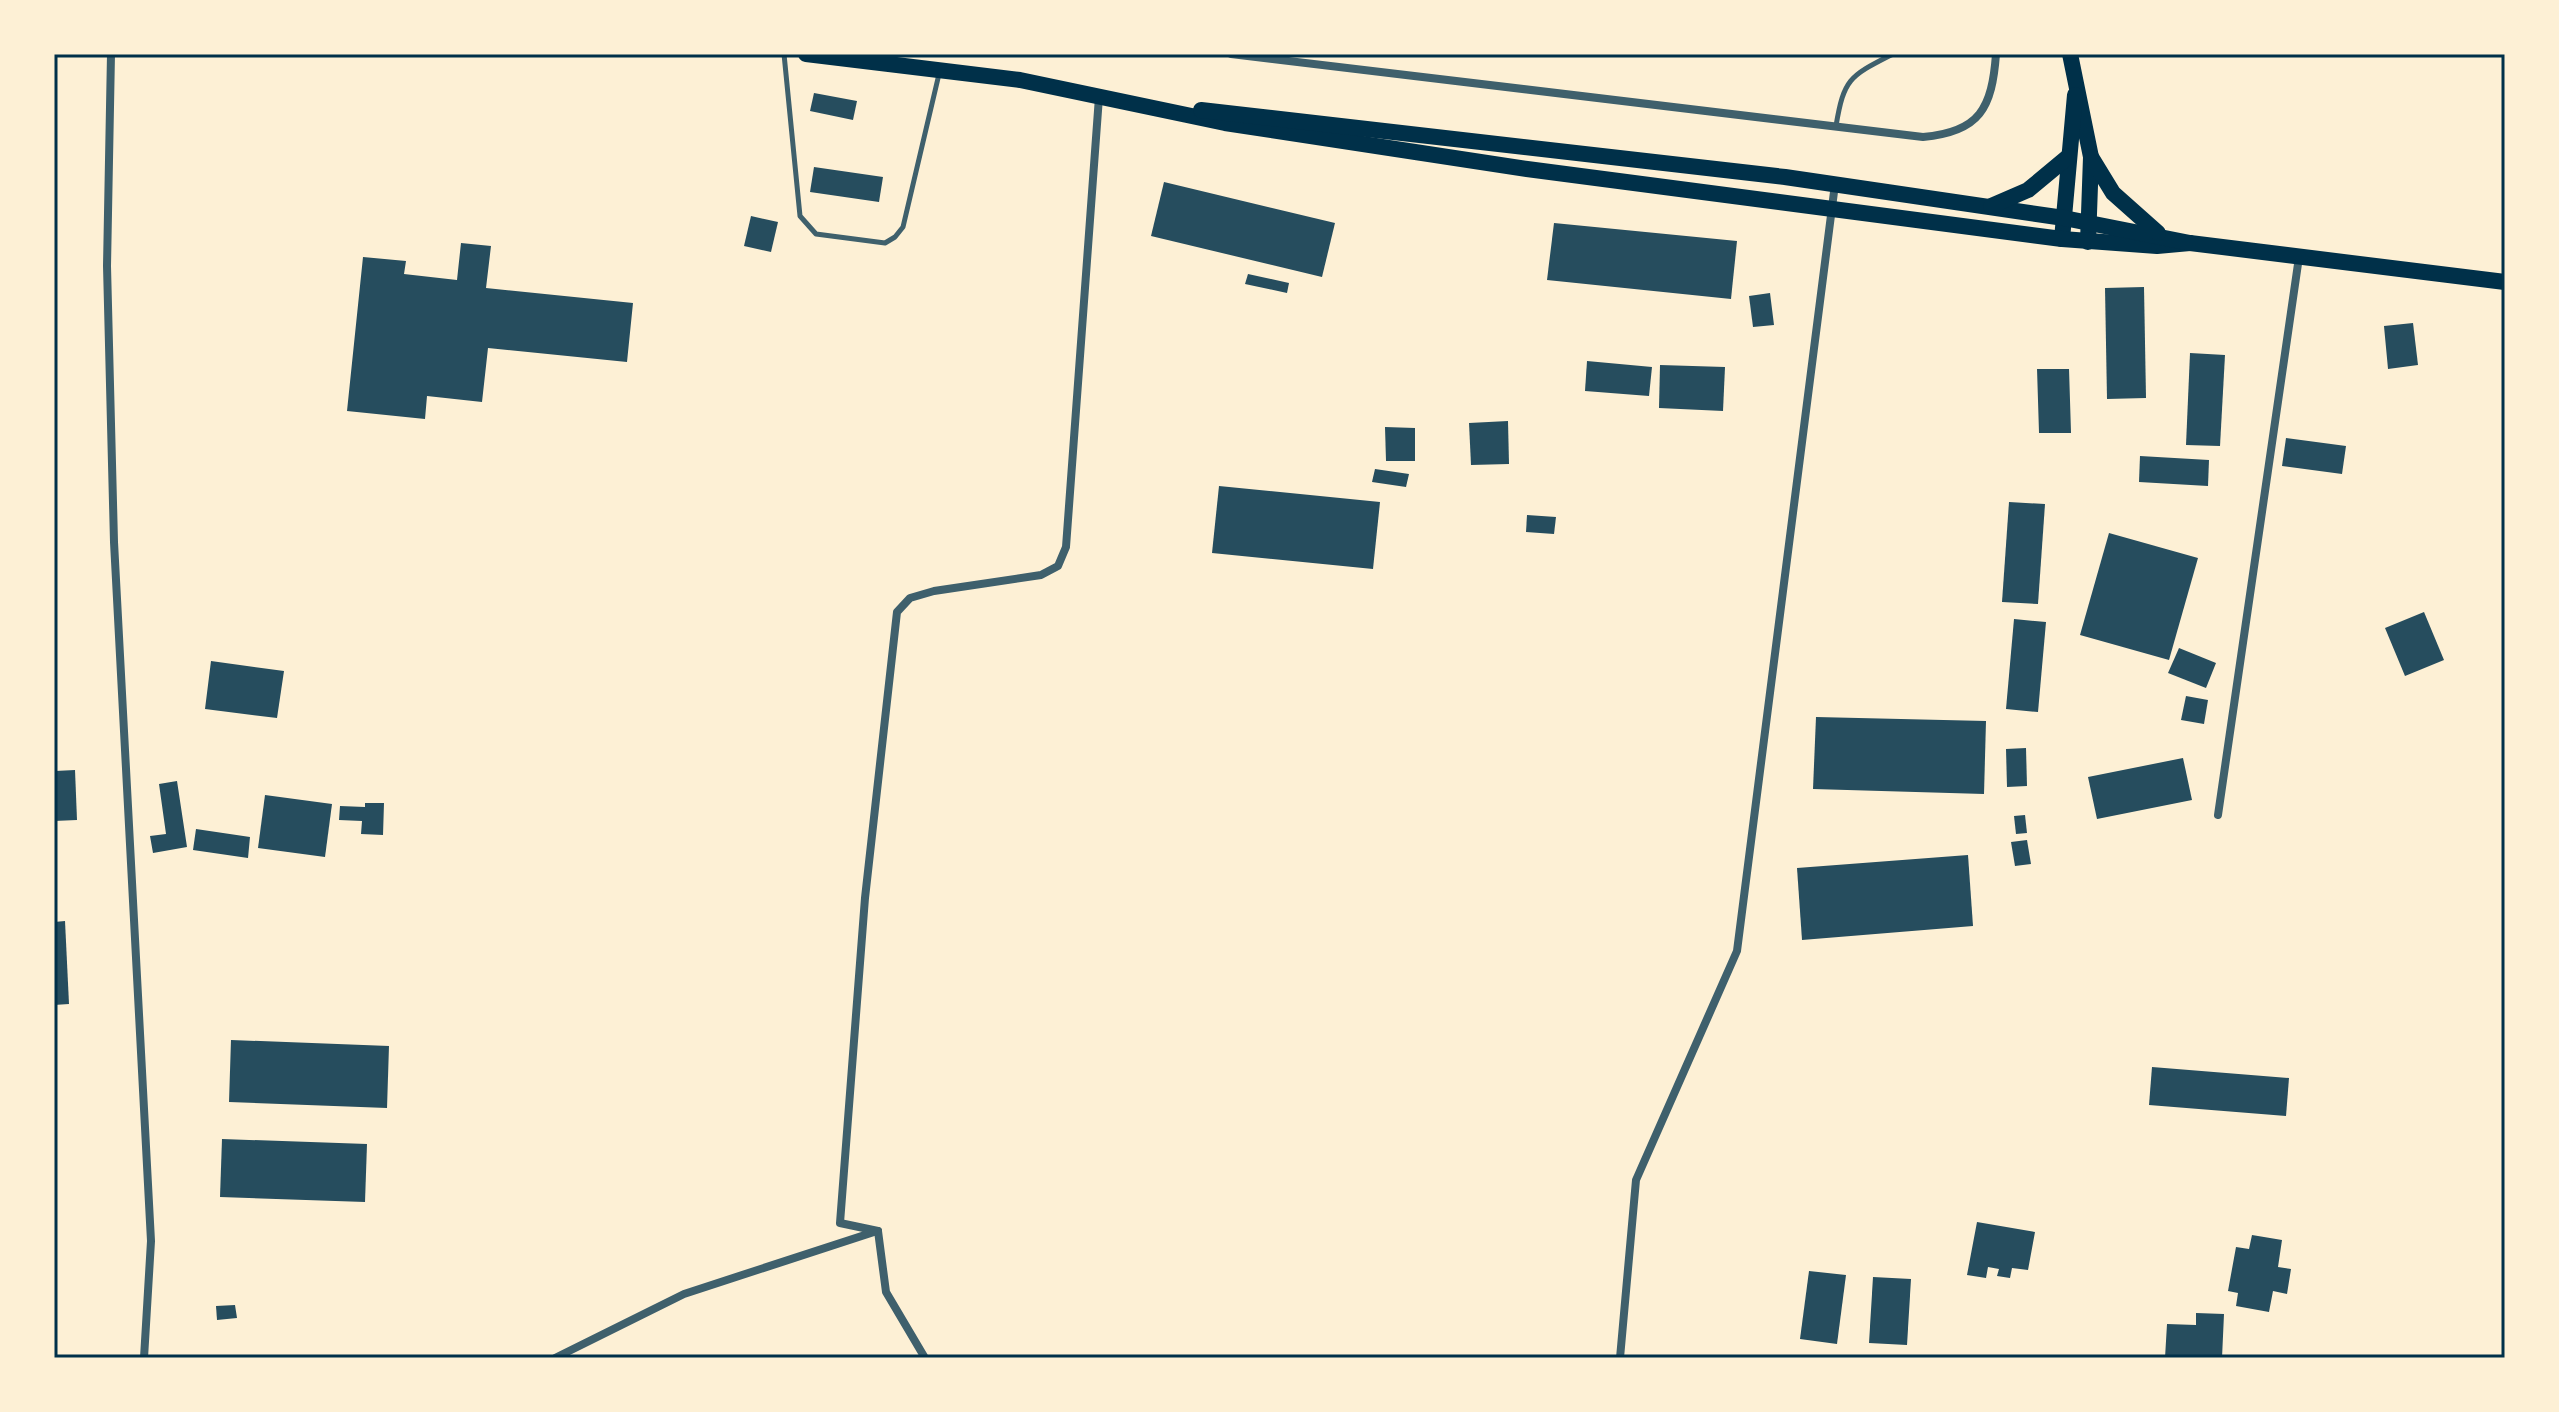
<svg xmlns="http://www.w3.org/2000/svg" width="2559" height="1412" font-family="'DejaVu Sans',sans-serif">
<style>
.building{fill:#264d5e}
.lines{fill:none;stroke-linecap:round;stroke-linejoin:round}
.service{stroke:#3f606c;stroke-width:5}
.minor{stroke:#3f606c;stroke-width:8}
.primary{stroke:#003049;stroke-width:16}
.trunk{stroke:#003049;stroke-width:16}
.neatline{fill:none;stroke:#003049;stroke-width:3}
</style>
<rect width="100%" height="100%" fill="#fdf0d5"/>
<!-- building -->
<g class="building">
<polygon points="814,93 857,101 853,120 810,111"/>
<polygon points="814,167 883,177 879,202 810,192"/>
<polygon points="1164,182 1335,223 1322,277 1151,236"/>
<polygon points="751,216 778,222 771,252 744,246"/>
<polygon points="1554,223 1737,241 1731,299 1547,280"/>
<polygon points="461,243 491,246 486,288 633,303 627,362 488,348 482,402 427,396 425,419 347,411 363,257 406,261 404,274 457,280"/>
<polygon points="1248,274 1289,283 1287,293 1245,284"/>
<polygon points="2144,287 2146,398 2107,399 2105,288"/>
<polygon points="1770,293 1774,325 1753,327 1749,296"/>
<polygon points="2413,323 2418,365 2388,369 2384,326"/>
<polygon points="2190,353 2225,355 2220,446 2186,445"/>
<polygon points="1587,361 1652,367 1649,396 1585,391"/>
<polygon points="1660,365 1725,367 1723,411 1659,408"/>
<polygon points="2037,369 2069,369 2071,433 2039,433"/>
<polygon points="1508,421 1509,464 1471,465 1469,423"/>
<polygon points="1385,427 1415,428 1415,461 1386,461"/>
<polygon points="2286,438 2346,446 2342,474 2282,466"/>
<polygon points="2140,456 2209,460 2208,486 2139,482"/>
<polygon points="1375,469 1409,474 1406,487 1372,482"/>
<polygon points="1219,486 1380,502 1373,569 1212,553"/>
<polygon points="2009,502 2045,504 2038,604 2002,602"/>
<polygon points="1527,515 1556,517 1554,534 1526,532"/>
<polygon points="2109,533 2198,558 2169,660 2080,635"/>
<polygon points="2424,612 2444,660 2405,676 2385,628"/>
<polygon points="2014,619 2046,622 2038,712 2006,709"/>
<polygon points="2179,648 2216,663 2206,688 2168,673"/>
<polygon points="211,661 284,671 277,718 205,709"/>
<polygon points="2186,696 2208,700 2204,724 2181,720"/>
<polygon points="1816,717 1986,721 1984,794 1813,789"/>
<polygon points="2026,748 2027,786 2007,787 2006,749"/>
<polygon points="2183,758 2192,800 2097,819 2088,777"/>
<polygon points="75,770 77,820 54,821 55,771"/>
<polygon points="177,781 187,847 153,853 150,836 166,834 159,784"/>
<polygon points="265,795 332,804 325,857 258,848"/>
<polygon points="365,803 384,803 383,835 361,834 362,821 339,820 340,806 365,807"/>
<polygon points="2025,815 2027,833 2016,834 2014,816"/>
<polygon points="196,829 250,837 248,858 193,850"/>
<polygon points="2027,840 2031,864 2015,866 2011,842"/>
<polygon points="1968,855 1973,926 1802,940 1797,868"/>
<polygon points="65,921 69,1004 54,1005 54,922"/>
<polygon points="231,1040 389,1046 387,1108 229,1102"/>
<polygon points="2152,1067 2289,1078 2286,1116 2149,1105"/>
<polygon points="222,1139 367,1144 365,1202 220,1197"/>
<polygon points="1977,1222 2035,1232 2028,1270 2012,1268 2010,1278 1997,1276 1999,1269 1988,1267 1986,1278 1967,1275"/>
<polygon points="2252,1235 2282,1240 2278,1267 2291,1269 2287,1294 2273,1291 2269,1312 2236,1306 2238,1293 2228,1291 2236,1247 2249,1249"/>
<polygon points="1809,1271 1846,1275 1837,1344 1800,1339"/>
<polygon points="1873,1277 1911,1279 1907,1345 1869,1343"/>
<polygon points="235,1305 237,1318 217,1320 216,1306"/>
<polygon points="2196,1313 2224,1314 2222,1358 2165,1358 2167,1324 2196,1325"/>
</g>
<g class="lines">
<!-- service -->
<g class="service">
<polyline points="784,54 800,216 816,234 885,243 895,237 903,227 939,74"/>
<path d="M1836,126C1844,78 1850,76 1893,54"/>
</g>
<!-- minor -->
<g class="minor">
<polyline points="111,54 107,266 114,542 151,1241 144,1358"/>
<path d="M1231,54L1923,137C1980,132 1992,108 1996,54"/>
<polyline points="2218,815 2299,257"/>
<polyline points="878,1231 840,1223 865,898 897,612 910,598 934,591 1041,575 1058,566 1066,547 1099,97"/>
<polyline points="878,1231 886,1292 925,1358"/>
<polyline points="555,1358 684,1294 874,1232"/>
<polyline points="1620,1358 1636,1180 1737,951 1835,184"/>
</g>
<!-- primary -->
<g class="primary">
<polyline points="2070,54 2091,157 2088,242"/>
<polyline points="2062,239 2075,95"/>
</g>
<!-- trunk -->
<g class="trunk">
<polyline points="806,54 1020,80 1225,123 1527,169 2062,239 2157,246 2190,243"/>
<polyline points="1201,110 1785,177 2064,218 2190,243 2505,282"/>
<polyline points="2091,157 2113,193 2158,233"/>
<polyline points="1991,206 2028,190 2069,156"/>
</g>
</g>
<!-- border -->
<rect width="2559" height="1412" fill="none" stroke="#fdf0d5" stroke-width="112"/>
<rect x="56" y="56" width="2447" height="1300" class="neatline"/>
</svg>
